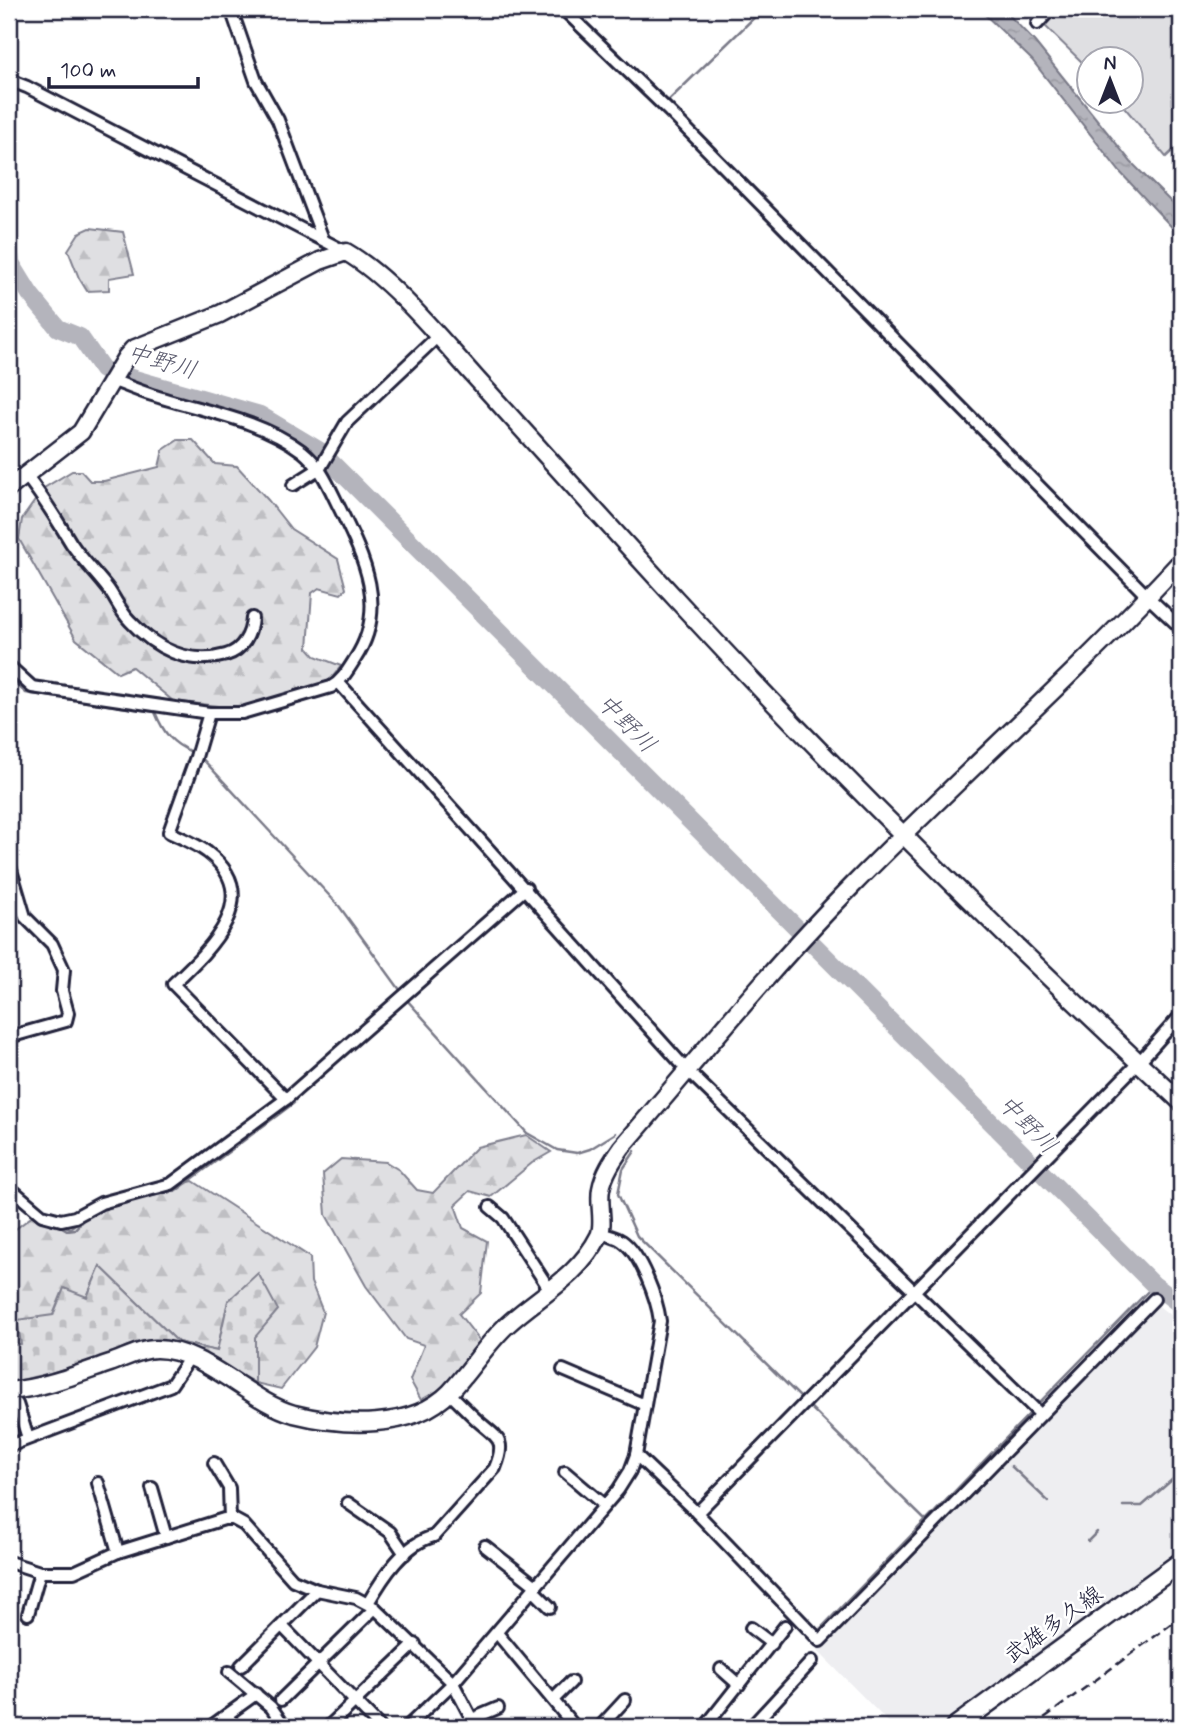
<svg xmlns="http://www.w3.org/2000/svg" width="1190" height="1736" font-family="Mynerve,'Klee One',sans-serif">
<style>
.built{fill:#eeeef1}
.forest{fill:url(#forest-firs);stroke:#80808e;stroke-width:2}
.cemetery{fill:url(#cemetery-stones);stroke:#80808e;stroke-width:2}
.park{fill:#dfdfe2;stroke:#80808e;stroke-width:2}
.water{fill:url(#water-ripples);stroke:#7a7a88;stroke-width:2}
.lines{fill:none;stroke-linecap:round;stroke-linejoin:round}
.stream{stroke:#7a7a88;stroke-width:2.5}
.river{stroke:#b4b4bc;stroke-width:18}
.street-casing{stroke:#22223b;stroke-width:16}
.secondary-casing{stroke:#22223b;stroke-width:21}
.primary-casing{stroke:#22223b;stroke-width:23}
.street{stroke:#fff;stroke-width:10}
.secondary{stroke:#fff;stroke-width:16}
.primary{stroke:#fff;stroke-width:18}
.rail{stroke:#22223b;stroke-width:2.5;stroke-dasharray:10 5;stroke-linecap:butt}
.labels{text-anchor:middle;stroke-width:5;stroke-linejoin:round;paint-order:stroke}
.street-label{font-size:23px;fill:#22223b;stroke:#fff}
.water-label{font-size:24px;font-style:italic;fill:#5c5c6f;stroke:#fff}
</style>
<defs>
<pattern id="forest-firs" width="22" height="20" patternUnits="userSpaceOnUse" patternTransform="scale(1.75)"><rect width="22" height="20" fill="#dfdfe2"/><path d="M5 1l3.5 6h-7zM16 11l3.5 6h-7z" fill="#bfbfc3"/></pattern>
<pattern id="cemetery-stones" width="16" height="16" patternUnits="userSpaceOnUse" patternTransform="scale(1.75)"><rect width="16" height="16" fill="#dfdfe2"/><path d="M2 7V4a2 2 0 0 1 4 0v3zM10 15v-3a2 2 0 0 1 4 0v3z" fill="#bfbfc3"/></pattern>
<pattern id="water-ripples" width="26" height="14" patternUnits="userSpaceOnUse" patternTransform="scale(1.75)"><rect width="26" height="14" fill="#b4b4bc"/><path d="M2 4q2-2 4 0t4 0M15 11q2-2 4 0t4 0" fill="none" stroke="#9a9aa2"/></pattern>
</defs>
<rect width="100%" height="100%" fill="#fff"/>
<filter id="ink" filterUnits="userSpaceOnUse"><feTurbulence type="fractalNoise" baseFrequency=".0143" numOctaves="2"/><feDisplacementMap in="SourceGraphic" scale="14" xChannelSelector="R" yChannelSelector="G"/><feConvolveMatrix kernelMatrix="1 2 1 2 8 2 1 2 1" color-interpolation-filters="sRGB"/></filter>
<g filter="url(#ink)">
<!-- built -->
<polygon class="built" points="1155,1303 1181,1324 1181,1553 1108,1601 942,1727 893,1727 817,1650"/>
<!-- forest -->
<g class="forest">
<polygon points="90,228 123,232 134,274 109,278 109,290 87,291 79,278 68,250 79,233"/>
<polygon points="178,440 193,440 215,464 237,466 268,500 291,529 338,559 346,589 341,594 319,588 312,593 308,648 315,656 341,666 330,680 305,690 236,708 173,701 132,667 118,673 76,639 19,539 22,519 44,488 72,471 81,471 90,481 104,481 159,467 163,450"/>
<polygon points="526,1135 551,1152 532,1163 491,1197 470,1191 455,1205 463,1228 487,1241 481,1293 459,1314 480,1341 444,1387 421,1400 410,1380 424,1345 406,1339 366,1286 326,1215 323,1174 341,1159 386,1162 399,1170 417,1190 433,1193 477,1147"/>
<polygon points="193,1181 310,1257 311,1282 323,1312 314,1347 281,1389 255,1383 255,1337 228,1301 217,1351 178,1342 100,1266 87,1297 53,1315 21,1344 9,1346 9,1234 34,1215 70,1228 96,1208"/>
</g>
<!-- cemetery -->
<path class="cemetery" d="M100,1266L178,1342L217,1351L228,1301L258,1273L278,1310L255,1337V1383C225,1367 195,1346 161,1341C136,1338 111,1355 88,1362C62,1370 36,1378 9,1382V1346L21,1344L17,1320L53,1315L64,1288L87,1297Z"/>
<!-- park -->
<polygon class="park" points="1056,9 1181,9 1181,143 1166,157 1120,102 1130,102 1130,60 1088,60 1088,68 1043,24"/>
<!-- water -->
<polygon class="water" points="979,9 1003,9 1034,41 1131,162 1181,212 1181,237 1120,172 1032,60"/>
<g class="lines">
<!-- stream -->
<g class="stream">
<polyline points="667,102 763,9"/>
<path d="M9,678L26,693L155,712C163,732 172,744 192,752"/>
<polyline points="198,754 339,906 403,994"/>
<polyline points="406,999 527,1133 557,1150 577,1153 590,1149 616,1133"/>
<polyline points="635,1151 623,1169 618,1194 637,1236 802,1399"/>
<polyline points="131,1200 176,1191 294,1103"/>
<polyline points="57,1224 67,1230 75,1229 83,1220 104,1208"/>
<polyline points="807,1404 926,1521 1032,1411"/>
<polyline points="1036,1406 1154,1285"/>
<polyline points="1011,1466 1049,1502"/>
<polyline points="1123,1506 1142,1506 1181,1472"/>
<polyline points="1088,1541 1097,1532"/>
<polyline points="820,1629 925,1521"/>
</g>
<!-- river -->
<polyline class="river" points="9,246 11,263 30,294 58,328 80,337 103,370 260,415 320,451 1154,1285 1181,1305"/>
<defs>
<g id="street">
<polyline points="231,9 256,81 278,120 323,239"/>
<polyline points="563,9 669,111 1148,597 1181,628"/>
<polyline points="1037,24 1051,9"/>
<polyline points="9,80 27,87 346,252"/>
<path d="M26,476C44,498 57,520 71,543C82,560 97,574 109,590C116,600 121,612 130,621C155,648 188,666 226,655C243,650 251,634 252,618"/>
<polyline points="293,485 320,468 347,422 438,336"/>
<path d="M9,666L32,687L209,713H242L331,687C342,681 348,670 355,659C389,608 364,558 340,509C329,487 321,466 302,451C259,419 202,411 152,395C139,391 125,385 112,380"/>
<polyline points="339,683 687,1070 1040,1414"/>
<path d="M209,713L196,757L169,832C181,838 196,844 207,852C266,897 210,949 173,984L286,1099"/>
<polyline points="9,863 25,917 52,944 64,970 62,991 68,1013 66,1021 9,1037"/>
<polyline points="9,1187 42,1215 61,1220 75,1217 101,1203 171,1184 286,1099 526,888"/>
<polyline points="490,1207 503,1218 550,1290"/>
<polyline points="563,1370 645,1405"/>
<polyline points="17,1404 28,1438"/>
<polyline points="9,1446 171,1385 190,1357"/>
<polyline points="636,1455 697,1513 820,1641 1154,1299"/>
<polyline points="214,1463 229,1488 230,1519"/>
<polyline points="565,1472 604,1505"/>
<polyline points="98,1483 118,1552"/>
<polyline points="152,1488 166,1537"/>
<polyline points="348,1503 390,1532 405,1554"/>
<polyline points="697,1513 1139,1062 1181,1015"/>
<polyline points="485,1546 536,1586"/>
<path d="M9,1562L40,1572H74L118,1552L224,1519H233L244,1525L293,1580L317,1590L356,1598L375,1608L453,1683L618,1490L630,1471L636,1455L660,1321C657,1299 641,1254 622,1241C616,1237 607,1235 600,1233"/>
<polyline points="533,1590 550,1607"/>
<path d="M368,1603C383,1577 404,1544 434,1536L495,1468C507,1439 497,1438 478,1421C468,1412 459,1402 449,1393"/>
<polyline points="28,1614 40,1572"/>
<polyline points="282,1626 380,1727"/>
<polyline points="751,1628 772,1644"/>
<polyline points="497,1633 575,1727"/>
<polyline points="241,1666 317,1590"/>
<polyline points="721,1669 739,1685"/>
<polyline points="229,1672 271,1707 285,1727"/>
<polyline points="281,1700 375,1608"/>
<polyline points="553,1700 571,1682"/>
<polyline points="227,1715 235,1727"/>
<polyline points="472,1719 498,1708"/>
<polyline points="210,1727 256,1694"/>
<polyline points="328,1727 415,1644"/>
<polyline points="407,1727 453,1683 476,1727"/>
<polyline points="600,1727 625,1700"/>
<polyline points="705,1727 785,1626"/>
<polyline points="751,1727 812,1661"/>
</g>
<g id="secondary">
<path d="M9,488L81,432L126,357L133,349L220,314L320,261L346,252C392,279 438,336 475,377C542,451 608,525 676,599C837,774 1007,940 1181,1102"/>
<path d="M9,1391C44,1388 78,1374 110,1363C125,1358 141,1349 156,1349C205,1349 248,1401 294,1414C342,1426 412,1431 450,1392C471,1370 486,1344 508,1324C540,1295 579,1276 599,1236C605,1223 598,1204 601,1189C604,1173 613,1160 622,1147C698,1059 771,968 853,885C961,775 1077,674 1181,561"/>
</g>
<polyline id="primary" points="955,1727 1181,1562"/>
</defs>
<!-- street casing -->
<use href="#street" class="street-casing"/>
<!-- secondary casing -->
<use href="#secondary" class="secondary-casing"/>
<!-- primary casing -->
<use href="#primary" class="primary-casing"/>
<!-- street -->
<use href="#street" class="street"/>
<!-- secondary -->
<use href="#secondary" class="secondary"/>
<!-- primary -->
<use href="#primary" class="primary"/>
<!-- rail -->
<polyline class="rail" points="1032,1727 1181,1617"/>
</g>
</g>
<g class="labels">
<!-- street labels -->
<g class="street-label">
<text transform="translate(1053 1624) rotate(-36)" y="8">武雄多久線</text>
</g>
<!-- water labels -->
<g class="water-label">
<text transform="translate(162 361) rotate(16)" y="8">中野川</text>
<text transform="translate(627 723) rotate(45)" y="8">中野川</text>
<text transform="translate(1028 1124) rotate(45)" y="8">中野川</text>
</g>
</g>
<!-- margin -->
<rect width="1190" height="1736" fill="none" stroke="#fff" stroke-width="35"/>
<rect x="18" y="18" width="1155" height="1701" fill="none" stroke="#22223b" stroke-width="2.5" filter="url(#ink)"/>
<!-- north arrow -->
<g transform="translate(1110 80)"><circle r="33" fill="#ffffff" stroke="#a7a7b1" stroke-width="2"/>
<path d="M0-5L12 26L0 18L-12 26Z" fill="#22223b"/>
<text y="-10" font-size="19" font-weight="bold" text-anchor="middle" fill="#22223b">N</text>
</g>
<!-- scale -->
<path d="M49 77v10h149v-10" fill="none" stroke="#22223b" stroke-width="3.5"/>
<text x="60" y="77" font-size="21" fill="#22223b" stroke="#ffffff" stroke-width="5" paint-order="stroke">100 m</text>
</svg>
